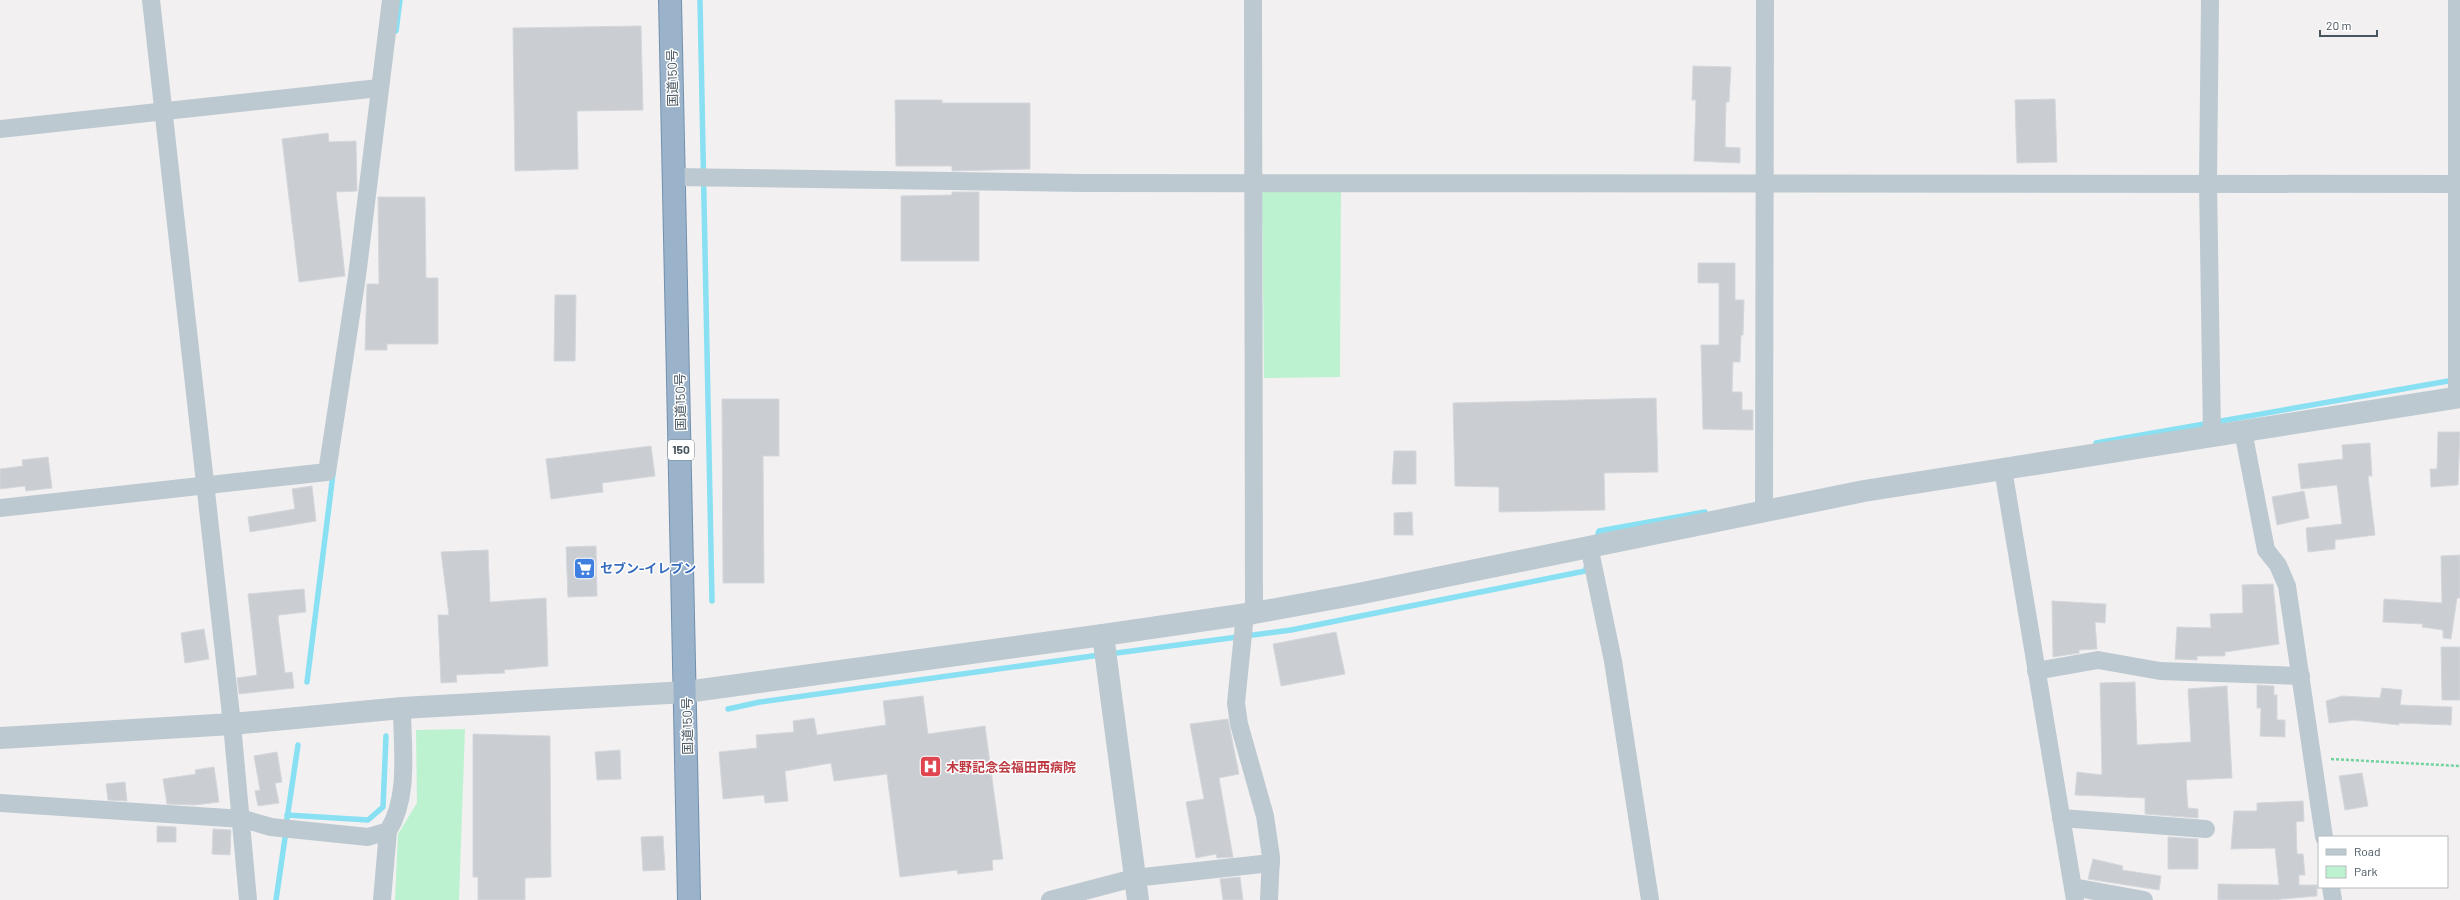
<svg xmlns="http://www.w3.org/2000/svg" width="2460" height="900" font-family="Barlow,'Noto Sans JP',sans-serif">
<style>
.green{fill:#bdf2d0}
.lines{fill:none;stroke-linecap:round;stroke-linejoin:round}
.stream{stroke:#88e0f2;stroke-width:5.5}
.building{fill:#caced3;stroke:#d4d7dc}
.trunk-casing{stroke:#7190ae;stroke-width:24}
.path{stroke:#73d3a0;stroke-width:2.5;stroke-dasharray:3 2;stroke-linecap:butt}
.minor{stroke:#bdc9d0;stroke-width:18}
.tertiary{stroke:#bdc9d0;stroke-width:22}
.trunk{stroke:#9ab3ca;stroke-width:22}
.labels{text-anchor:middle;stroke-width:3;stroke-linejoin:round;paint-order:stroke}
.shield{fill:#fff;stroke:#7e888f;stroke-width:1}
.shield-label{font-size:12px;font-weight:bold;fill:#47555f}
.street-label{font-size:13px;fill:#47555f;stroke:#fff}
.shop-label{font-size:13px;font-weight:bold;fill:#366cbe;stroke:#fff;text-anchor:start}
.health-label{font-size:13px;font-weight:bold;fill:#be3a42;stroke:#fff;text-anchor:start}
</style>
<rect width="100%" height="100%" fill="#f3f0f1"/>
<!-- green -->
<g class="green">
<polygon points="1262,191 1341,191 1340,377 1264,378"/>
<polygon points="465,729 459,900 395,900 398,834 417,803 416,730"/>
</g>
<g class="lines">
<!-- stream -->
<g class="stream">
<polyline points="700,0 712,601"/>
<polyline points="396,31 400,0"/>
<polyline points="2096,443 2454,380"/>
<polyline points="1596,540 1599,531 1705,512"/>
<polyline points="1109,654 1291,630 1585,571 1587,565"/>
<polyline points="307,682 333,474"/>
<polyline points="728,709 760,702 1100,655"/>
<polyline points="287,815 368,820 383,807 386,736"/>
<polyline points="287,819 298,745"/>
<polyline points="276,900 286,831"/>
</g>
</g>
<!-- building -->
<g class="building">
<polygon points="641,26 643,110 577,111 578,169 515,171 513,28"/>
<polygon points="1693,66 1731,67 1729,102 1726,102 1725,147 1740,148 1740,163 1694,161 1696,100 1692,100"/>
<polygon points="2055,99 2057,162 2017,163 2015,100"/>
<polygon points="895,100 942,100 942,103 1030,103 1030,169 952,171 952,166 896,166"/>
<polygon points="328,133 329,142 356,141 357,191 336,192 345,276 299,282 282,139"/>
<polygon points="952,192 979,192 979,261 901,261 901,196 952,195"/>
<polygon points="378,197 425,197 426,278 438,278 438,344 387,344 387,350 365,350 367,284 379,284"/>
<polygon points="1698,263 1735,263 1735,300 1744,300 1743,335 1741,335 1740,362 1733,362 1732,392 1742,392 1742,410 1753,410 1753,430 1703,429 1701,345 1719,345 1719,283 1698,283"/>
<polygon points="555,295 576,295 575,361 554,361"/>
<polygon points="1656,398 1658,472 1604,473 1605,510 1499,512 1499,487 1455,486 1453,403"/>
<polygon points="722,399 779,399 779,456 763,456 764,583 723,583"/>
<polygon points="2438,432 2460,432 2458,485 2431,487 2430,469 2437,469"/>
<polygon points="2370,443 2372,476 2368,476 2375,535 2335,540 2335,549 2308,552 2306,528 2342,524 2337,485 2301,489 2298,464 2343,459 2342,445"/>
<polygon points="651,446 655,476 602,483 603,492 551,499 546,459"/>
<polygon points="1394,451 1416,451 1416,484 1392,484"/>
<polygon points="48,457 52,488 26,491 25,486 0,489 0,469 23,466 22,460"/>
<polygon points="312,486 316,521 250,532 248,517 295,509 292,489"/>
<polygon points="2304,491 2309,518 2277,525 2272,497"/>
<polygon points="1412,512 1413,535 1394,535 1394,513"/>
<polygon points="596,546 597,596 568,597 566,547"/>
<polygon points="488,550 490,602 546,598 548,666 504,670 505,673 456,675 457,682 441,683 438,615 449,615 441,552"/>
<polygon points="2460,555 2460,598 2457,598 2451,639 2443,638 2443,630 2422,627 2423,624 2383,622 2384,599 2442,603 2441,556"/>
<polygon points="2273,584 2279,644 2225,652 2225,656 2197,656 2197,660 2175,659 2177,627 2211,628 2210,614 2243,613 2242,585"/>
<polygon points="304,589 306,612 279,615 278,618 285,673 292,672 294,688 239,694 237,678 257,675 248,594"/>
<polygon points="2052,601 2106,604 2105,623 2095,622 2097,649 2079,650 2079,653 2053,657"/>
<polygon points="204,629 209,659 185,663 181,633"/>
<polygon points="1336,632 1345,674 1281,686 1273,644"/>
<polygon points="2441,647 2460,647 2460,700 2442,700"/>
<polygon points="2135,682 2137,745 2191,742 2188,689 2227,686 2232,778 2186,780 2188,808 2198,809 2198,818 2145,814 2145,798 2075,795 2077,772 2102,775 2100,683"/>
<polygon points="2257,685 2274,686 2274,695 2277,695 2277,720 2285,720 2285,737 2260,736 2261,708 2257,708"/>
<polygon points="2382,688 2402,690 2400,705 2452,707 2451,725 2399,723 2399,725 2354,720 2329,723 2326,701 2342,696 2380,698"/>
<polygon points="923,696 928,734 985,726 1003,859 992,860 993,870 958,874 957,870 900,877 887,774 834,781 831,763 785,771 788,801 765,803 764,795 723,799 719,752 757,748 756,735 794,732 793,721 814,718 817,735 886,725 883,701"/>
<polygon points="1228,719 1239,774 1219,778 1233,857 1217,858 1216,854 1196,858 1186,802 1204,799 1190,724"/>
<polygon points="473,734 550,736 551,877 525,878 525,900 478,900 478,877 473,877"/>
<polygon points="620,750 621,779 597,780 595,752"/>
<polygon points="277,752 282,782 275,783 279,803 258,806 255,791 260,790 254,756"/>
<polygon points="214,767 219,802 195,805 167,804 163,779 196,774 195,770"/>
<polygon points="2362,773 2368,806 2345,810 2339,776"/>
<polygon points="125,782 127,801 108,800 106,784"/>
<polygon points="2303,801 2304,821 2296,822 2297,854 2303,854 2305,875 2299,875 2299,885 2317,885 2317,896 2271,900 2218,900 2218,884 2279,885 2275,848 2231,849 2234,811 2257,811 2257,803"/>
<polygon points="157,826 176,827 176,842 157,842"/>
<polygon points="213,829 231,830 230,855 212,854"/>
<polygon points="663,836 665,870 643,871 641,837"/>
<polygon points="2168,837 2198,839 2198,869 2168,869"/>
<polygon points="2093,859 2123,866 2122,870 2161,876 2159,890 2088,879"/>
<polygon points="1240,877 1243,900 1223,900 1220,879"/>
</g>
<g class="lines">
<defs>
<polyline id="trunk" points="670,0 689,900"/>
</defs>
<!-- trunk casing -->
<use href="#trunk" class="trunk-casing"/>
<!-- path -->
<polyline class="path" points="2331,759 2460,766"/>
<!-- minor -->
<g class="minor">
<polyline points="151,0 232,724 248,900"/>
<polyline points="1253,0 1254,613"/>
<polyline points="2210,0 2208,182 2212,436"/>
<polyline points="2457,0 2457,398"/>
<polyline points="0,129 379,88"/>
<polyline points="675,177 1082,183 2460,184"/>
<polyline points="2243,431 2266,550 2278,565 2287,586 2324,837"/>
<polyline points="2003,469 2075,900"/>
<polyline points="0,508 327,472 357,276 391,0"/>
<polyline points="1764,510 1765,0"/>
<polyline points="1589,546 1613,661 1650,900"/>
<polyline points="1245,614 1236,703 1239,724 1265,816 1271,857 1269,900"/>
<polyline points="2036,671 2098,660 2160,671 2301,676"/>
<path d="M0,803L243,819L271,827L368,837L388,831C410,796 402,748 402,708"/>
<polyline points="2061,818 2206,829"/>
<polyline points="2073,887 2144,900"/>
<polyline points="2331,887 2333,900"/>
<polyline points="382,900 388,831"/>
<polyline points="1050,900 1134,878 1271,863"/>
</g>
<!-- tertiary -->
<g class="tertiary">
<polyline points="1103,635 1138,900"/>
<polyline points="0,738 232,724 402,708 686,692 1103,635 1254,613 1358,594 1864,491 2460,397"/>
</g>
<!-- trunk -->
<use href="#trunk" class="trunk"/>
</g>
<!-- icons -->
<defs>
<symbol id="supermarket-square" viewBox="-11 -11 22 22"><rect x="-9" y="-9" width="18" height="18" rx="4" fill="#3f7fe0" stroke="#fff"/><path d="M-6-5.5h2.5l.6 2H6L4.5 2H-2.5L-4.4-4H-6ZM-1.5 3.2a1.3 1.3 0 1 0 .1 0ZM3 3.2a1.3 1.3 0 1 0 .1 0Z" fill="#fff"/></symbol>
<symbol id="hospital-square" viewBox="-11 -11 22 22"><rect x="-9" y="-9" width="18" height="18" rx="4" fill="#e0444e" stroke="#fff"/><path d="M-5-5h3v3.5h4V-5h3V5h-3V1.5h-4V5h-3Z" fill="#fff"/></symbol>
</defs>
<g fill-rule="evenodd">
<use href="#supermarket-square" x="572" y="556" width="25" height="25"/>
<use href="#hospital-square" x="918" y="754" width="25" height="25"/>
</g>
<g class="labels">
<!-- shield labels -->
<rect class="shield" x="668" y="440" width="26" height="20" rx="3"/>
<g class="shield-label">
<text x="681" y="454">150</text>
</g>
<!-- street labels -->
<g class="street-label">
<text transform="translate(672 78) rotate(-91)" y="5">国道150号</text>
<text transform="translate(680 402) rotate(-91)" y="5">国道150号</text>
<text transform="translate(687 726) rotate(-91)" y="5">国道150号</text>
</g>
<!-- shop labels -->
<g class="shop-label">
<text x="600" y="573">セブン-イレブン</text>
</g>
<!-- health labels -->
<g class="health-label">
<text x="946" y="772">木野記念会福田西病院</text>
</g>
</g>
<!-- legend -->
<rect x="2318" y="836" width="130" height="52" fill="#ffffff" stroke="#b5bbbf"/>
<rect x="2326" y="849" width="20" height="6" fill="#bdc9d0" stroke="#b5bbbf"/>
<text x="2354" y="856" font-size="12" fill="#47555f">Road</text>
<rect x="2326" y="866" width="20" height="12" fill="#bdf2d0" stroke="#b5bbbf"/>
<text x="2354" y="876" font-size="12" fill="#47555f">Park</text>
<!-- scale -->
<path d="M2320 30v6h57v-6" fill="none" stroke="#47555f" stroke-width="2"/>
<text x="2326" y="30" font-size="12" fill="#47555f" stroke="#ffffff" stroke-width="3" paint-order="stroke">20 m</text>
</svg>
